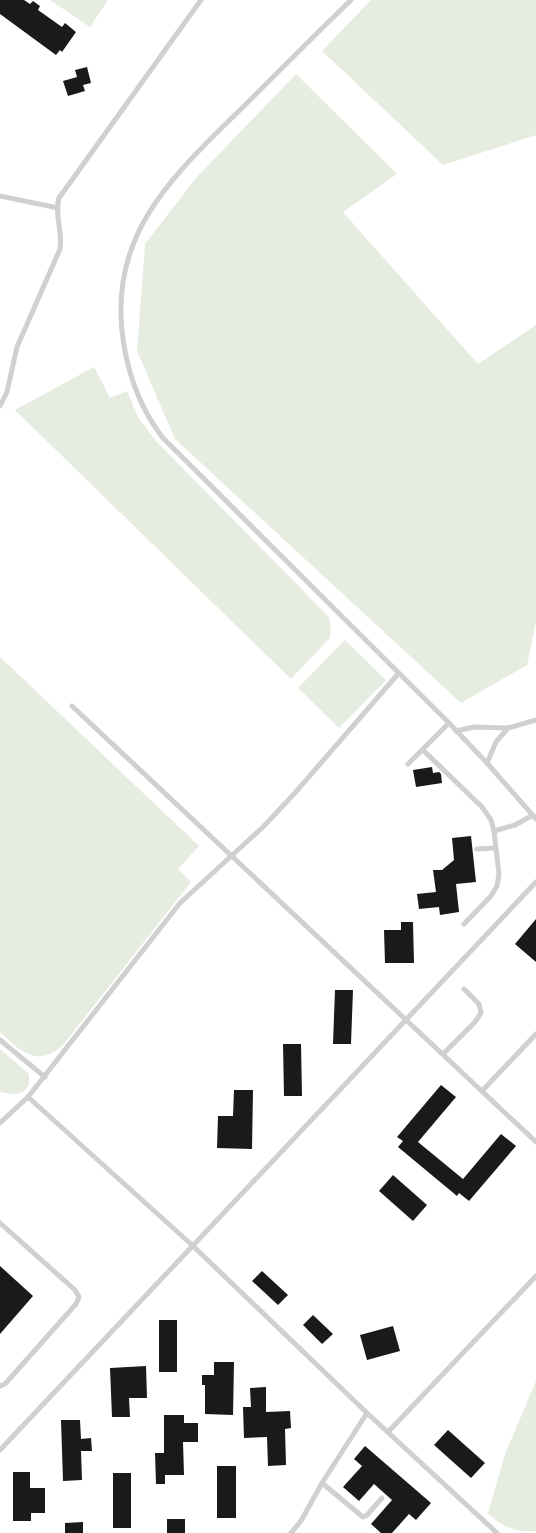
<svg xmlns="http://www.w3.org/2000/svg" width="536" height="1533" font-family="Manrope,sans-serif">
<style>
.green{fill:#e6ecdf}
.building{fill:#1a1a1a}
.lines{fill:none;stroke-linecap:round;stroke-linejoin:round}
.lane{stroke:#d0d0d0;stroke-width:5}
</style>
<rect width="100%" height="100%" fill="#fff"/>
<!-- green -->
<g class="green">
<polygon points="50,0 108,0 90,27"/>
<polygon points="371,0 536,0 536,135 443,165 322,51"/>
<polygon points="296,74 397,174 343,212 478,364 536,325 536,622 527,665 461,703 175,439 137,351 145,244 196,178"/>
<polygon points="94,367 110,398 127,391 138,417 155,440 329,617 331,632 329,639 291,679 15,410"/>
<polygon points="345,640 386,680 339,728 298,688"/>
<path d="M0,657L199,846L178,869L191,882L63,1045C37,1068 21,1052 0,1032Z"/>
<path d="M0,1049L29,1074V1085C22,1097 12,1094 0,1092Z"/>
<path d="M536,1381V1531C516,1533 502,1527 488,1513L505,1454Z"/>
</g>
<!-- building -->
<g class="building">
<polygon points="0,0 24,0 30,4 33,1 40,6 38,10 62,27 65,23 76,32 62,52 60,50 56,55 0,14"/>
<polygon points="87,67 91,83 83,85 85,91 68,96 63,81 77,77 75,70"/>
<polygon points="432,767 433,773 439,772 441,774 442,783 416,787 413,770"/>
<polygon points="471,836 476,882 456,884 459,912 440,915 439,907 419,909 417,894 436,892 433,870 442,870 454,860 452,838"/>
<polygon points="536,919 536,962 515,944"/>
<polygon points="401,922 413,922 414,963 385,963 384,930 401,930"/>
<polygon points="335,990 353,990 351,1044 333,1044"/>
<polygon points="283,1044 301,1044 302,1096 284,1096"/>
<polygon points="441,1085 456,1097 418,1142 463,1179 501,1134 516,1146 469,1201 459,1193 457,1196 398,1147 403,1141 397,1137"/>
<polygon points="234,1090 253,1090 252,1149 217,1148 218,1116 233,1116"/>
<polygon points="393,1175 427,1205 413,1221 379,1191"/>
<polygon points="0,1266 33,1296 0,1334"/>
<polygon points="262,1271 288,1295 278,1305 252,1281"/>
<polygon points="313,1315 333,1334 322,1344 303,1325"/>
<rect x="159" y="1320" width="18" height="52"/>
<polygon points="393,1326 400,1351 367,1360 360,1335"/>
<polygon points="214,1362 234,1362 233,1415 205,1414 205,1385 202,1385 202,1375 214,1375"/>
<polygon points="146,1366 147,1398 129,1398 130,1417 112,1417 110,1368"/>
<polygon points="266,1387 266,1412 290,1411 291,1428 285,1429 286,1465 268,1466 267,1437 244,1438 243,1407 251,1407 250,1388"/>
<polygon points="164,1415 184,1415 184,1423 198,1423 198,1442 183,1442 184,1475 165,1475 165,1484 156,1484 155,1453 164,1453"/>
<polygon points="61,1420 80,1420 81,1439 91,1438 92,1451 81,1451 82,1480 63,1481"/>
<polygon points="448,1430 485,1463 471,1478 434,1445"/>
<polygon points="365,1446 431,1503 416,1520 409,1514 392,1533 381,1533 371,1524 392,1500 374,1484 359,1501 343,1487 362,1466 354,1459"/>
<rect x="217" y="1466" width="19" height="52"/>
<polygon points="13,1472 30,1472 30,1488 45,1488 45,1513 31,1513 31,1521 13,1521"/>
<rect x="113" y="1473" width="18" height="55"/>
<rect x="167" y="1519" width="18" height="14"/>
<polygon points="83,1522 83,1533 65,1533 65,1523"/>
</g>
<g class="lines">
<!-- lane -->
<g class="lane">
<path d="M351,0C315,35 279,71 244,106C173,176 105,235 124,346C130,380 142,411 163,438L449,723L487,763L536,819"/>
<polyline points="0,196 58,208"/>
<path d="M0,406L7,392L17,347L60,249C63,232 54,215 59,198L201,0"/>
<polyline points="72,706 536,1142"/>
<polyline points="456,731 474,727 508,728 536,720"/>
<polyline points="423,750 482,807 491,820 494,831 499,874 497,886 491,896 464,924"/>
<polyline points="487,763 496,742 508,728"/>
<polyline points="408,764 449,723"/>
<polyline points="494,831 515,825 533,815"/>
<polyline points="477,849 495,848"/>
<polyline points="0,1040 45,1077"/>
<polyline points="443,1054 475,1022 481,1013 479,1004 464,989"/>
<polyline points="482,1091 536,1034"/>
<polyline points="28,1097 193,1246 367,1413 497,1533"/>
<polyline points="0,1123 28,1097 180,903 263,827 294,794 398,674"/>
<polyline points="0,1223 75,1290 79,1297 76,1304 5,1384 0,1386"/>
<polyline points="388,1432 536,1276"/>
<polyline points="0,1450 536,882"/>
<polyline points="322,1483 363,1517 367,1515 382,1498"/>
<polyline points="291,1533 301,1521 322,1483 367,1413"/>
</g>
</g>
</svg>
